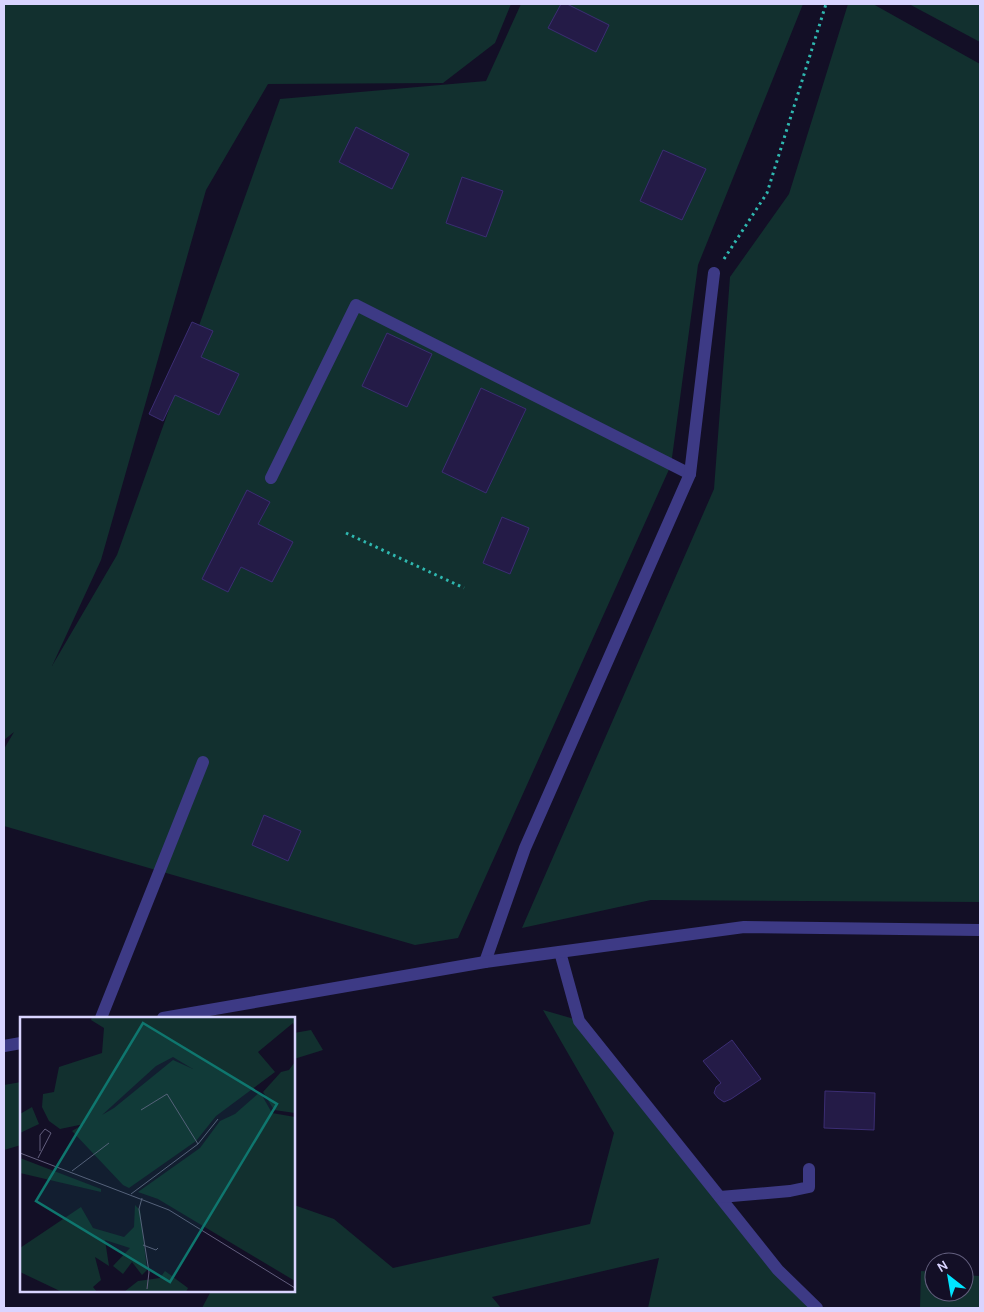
<svg xmlns="http://www.w3.org/2000/svg" width="984" height="1312" font-family="Karla,sans-serif">
<style>
.green{fill:#12302f}
.building{fill:#241b47;stroke:#3b2d73}
.lines{fill:none;stroke-linecap:round;stroke-linejoin:round}
.path{stroke:#2fb8b0;stroke-width:3;stroke-dasharray:2.5 4;stroke-linecap:butt}
.minor{stroke:#3d3a85;stroke-width:12}
.inset-road{fill:none;stroke:#625e7d;stroke-width:1}
.view{fill:#0f766e;fill-opacity:0.15;stroke:#0f766e;stroke-width:2.5}
.inset-edge{fill:none;stroke:#d9d4ff;stroke-width:2.5}
</style>
<rect width="100%" height="100%" fill="#130f26"/>
<!-- green -->
<g class="green">
<polygon points="4,4 511,4 495,43 443,83 268,84 206,190 101,560 52,666 117,555 280,99 486,81 521,4 803,4 698,265 671,465 458,938 415,945 4,826 4,749 14,732 4,740"/>
<polygon points="848,4 873,4 980,64 980,902 651,900 522,928 714,489 730,277 789,194"/>
<polygon points="909,4 980,4 980,42"/>
<polygon points="543,1010 588,1023 813,1308 648,1308 659,1258 492,1297 501,1308 202,1308 211,1291 294,1291 294,1205 334,1219 393,1268 590,1224 614,1133"/>
<polygon points="311,1030 323,1050 294,1059 294,1033"/>
<polygon points="21,1082 21,1145 4,1150 4,1085"/>
<polygon points="921,1271 934,1272 934,1292 964,1292 964,1275 980,1276 980,1308 920,1308"/>
</g>
<!-- building -->
<g class="building">
<polygon points="561,4 567,4 609,25 596,52 548,28"/>
<polygon points="356,127 409,154 392,189 339,162"/>
<polygon points="663,150 706,169 682,220 640,201"/>
<polygon points="462,177 503,191 486,237 446,223"/>
<polygon points="192,322 213,331 201,357 239,374 219,415 175,395 163,421 149,414"/>
<polygon points="387,333 432,354 407,407 362,386"/>
<polygon points="481,388 526,409 486,493 442,472"/>
<polygon points="247,490 270,502 258,524 293,542 272,582 241,567 228,592 202,579"/>
<polygon points="502,517 529,528 510,574 483,563"/>
<polygon points="264,815 301,831 288,861 252,845"/>
<polygon points="732,1040 761,1079 731,1099 724,1102 718,1098 714,1093 716,1087 721,1083 703,1061"/>
<polygon points="825,1091 875,1093 874,1130 824,1128"/>
</g>
<g class="lines">
<!-- path -->
<g class="path">
<polyline points="724,259 767,193 826,4"/>
<polyline points="346,533 464,588"/>
</g>
<!-- minor -->
<g class="minor">
<polyline points="271,478 356,305 690,474"/>
<polyline points="560,952 579,1021 778,1270 817,1308"/>
<polyline points="485,962 525,848 690,474 714,273"/>
<polyline points="101,1018 203,762"/>
<polyline points="163,1018 485,962 744,927 980,930"/>
<polyline points="4,1046 21,1043"/>
<polyline points="720,1197 790,1191 809,1187 809,1169"/>
</g>
</g>
<!-- overview -->
<g transform="translate(20 1017)">
<rect width="275" height="275" fill="#130f26"/>
<path d="M72,0H275V11L273,6L238,35L255,55L196,99L176,124L109,171L103,168L52,114L64,107L40,112L29,104L22,90L23,77L34,75L39,50L82,36L84,11L71,3ZM153,40L173,52L153,43L94,91L82,98L136,49ZM275,45V96L254,93L243,75L261,55L269,53ZM240,75L252,96L275,100V264L138,182L118,175L180,131L200,104L215,97ZM12,90L19,107L0,116V97ZM0,141L81,172V175L0,156ZM115,188L120,193L127,253L122,258L112,245L103,257L93,249L110,231L85,223L89,249L75,240L81,263L73,270L77,275H42L0,255V231L61,190L73,211L104,220L114,210ZM145,254L168,271L166,275H104L118,264L140,261Z" fill="#12302f" fill-rule="evenodd"/>
<path class="inset-road" d="M121,93L147,77L178,127M0,136L149,193L275,271M18,141L31,116L25,112L20,118V134M52,154L89,126M111,177L178,127L198,102M122,181L119,192L129,255L127,272M123,228L136,233L138,231"/>
<path class="view" d="M123,6L257,87L150,265L16,184Z"/>
<rect width="275" height="275" class="inset-edge"/>
</g>
<!-- border -->
<rect width="984" height="1312" fill="none" stroke="#d9d4ff" stroke-width="10"/>
<!-- north arrow -->
<g transform="translate(949 1277) rotate(329)"><circle r="24" fill="#130f26" stroke="#625e7d"/>
<path d="M0-4L9 19L0 12L-9 19Z" fill="#00e5ff"/>
<text y="-8" font-size="14" font-weight="bold" text-anchor="middle" fill="#d9d4ff">N</text>
</g>
</svg>
